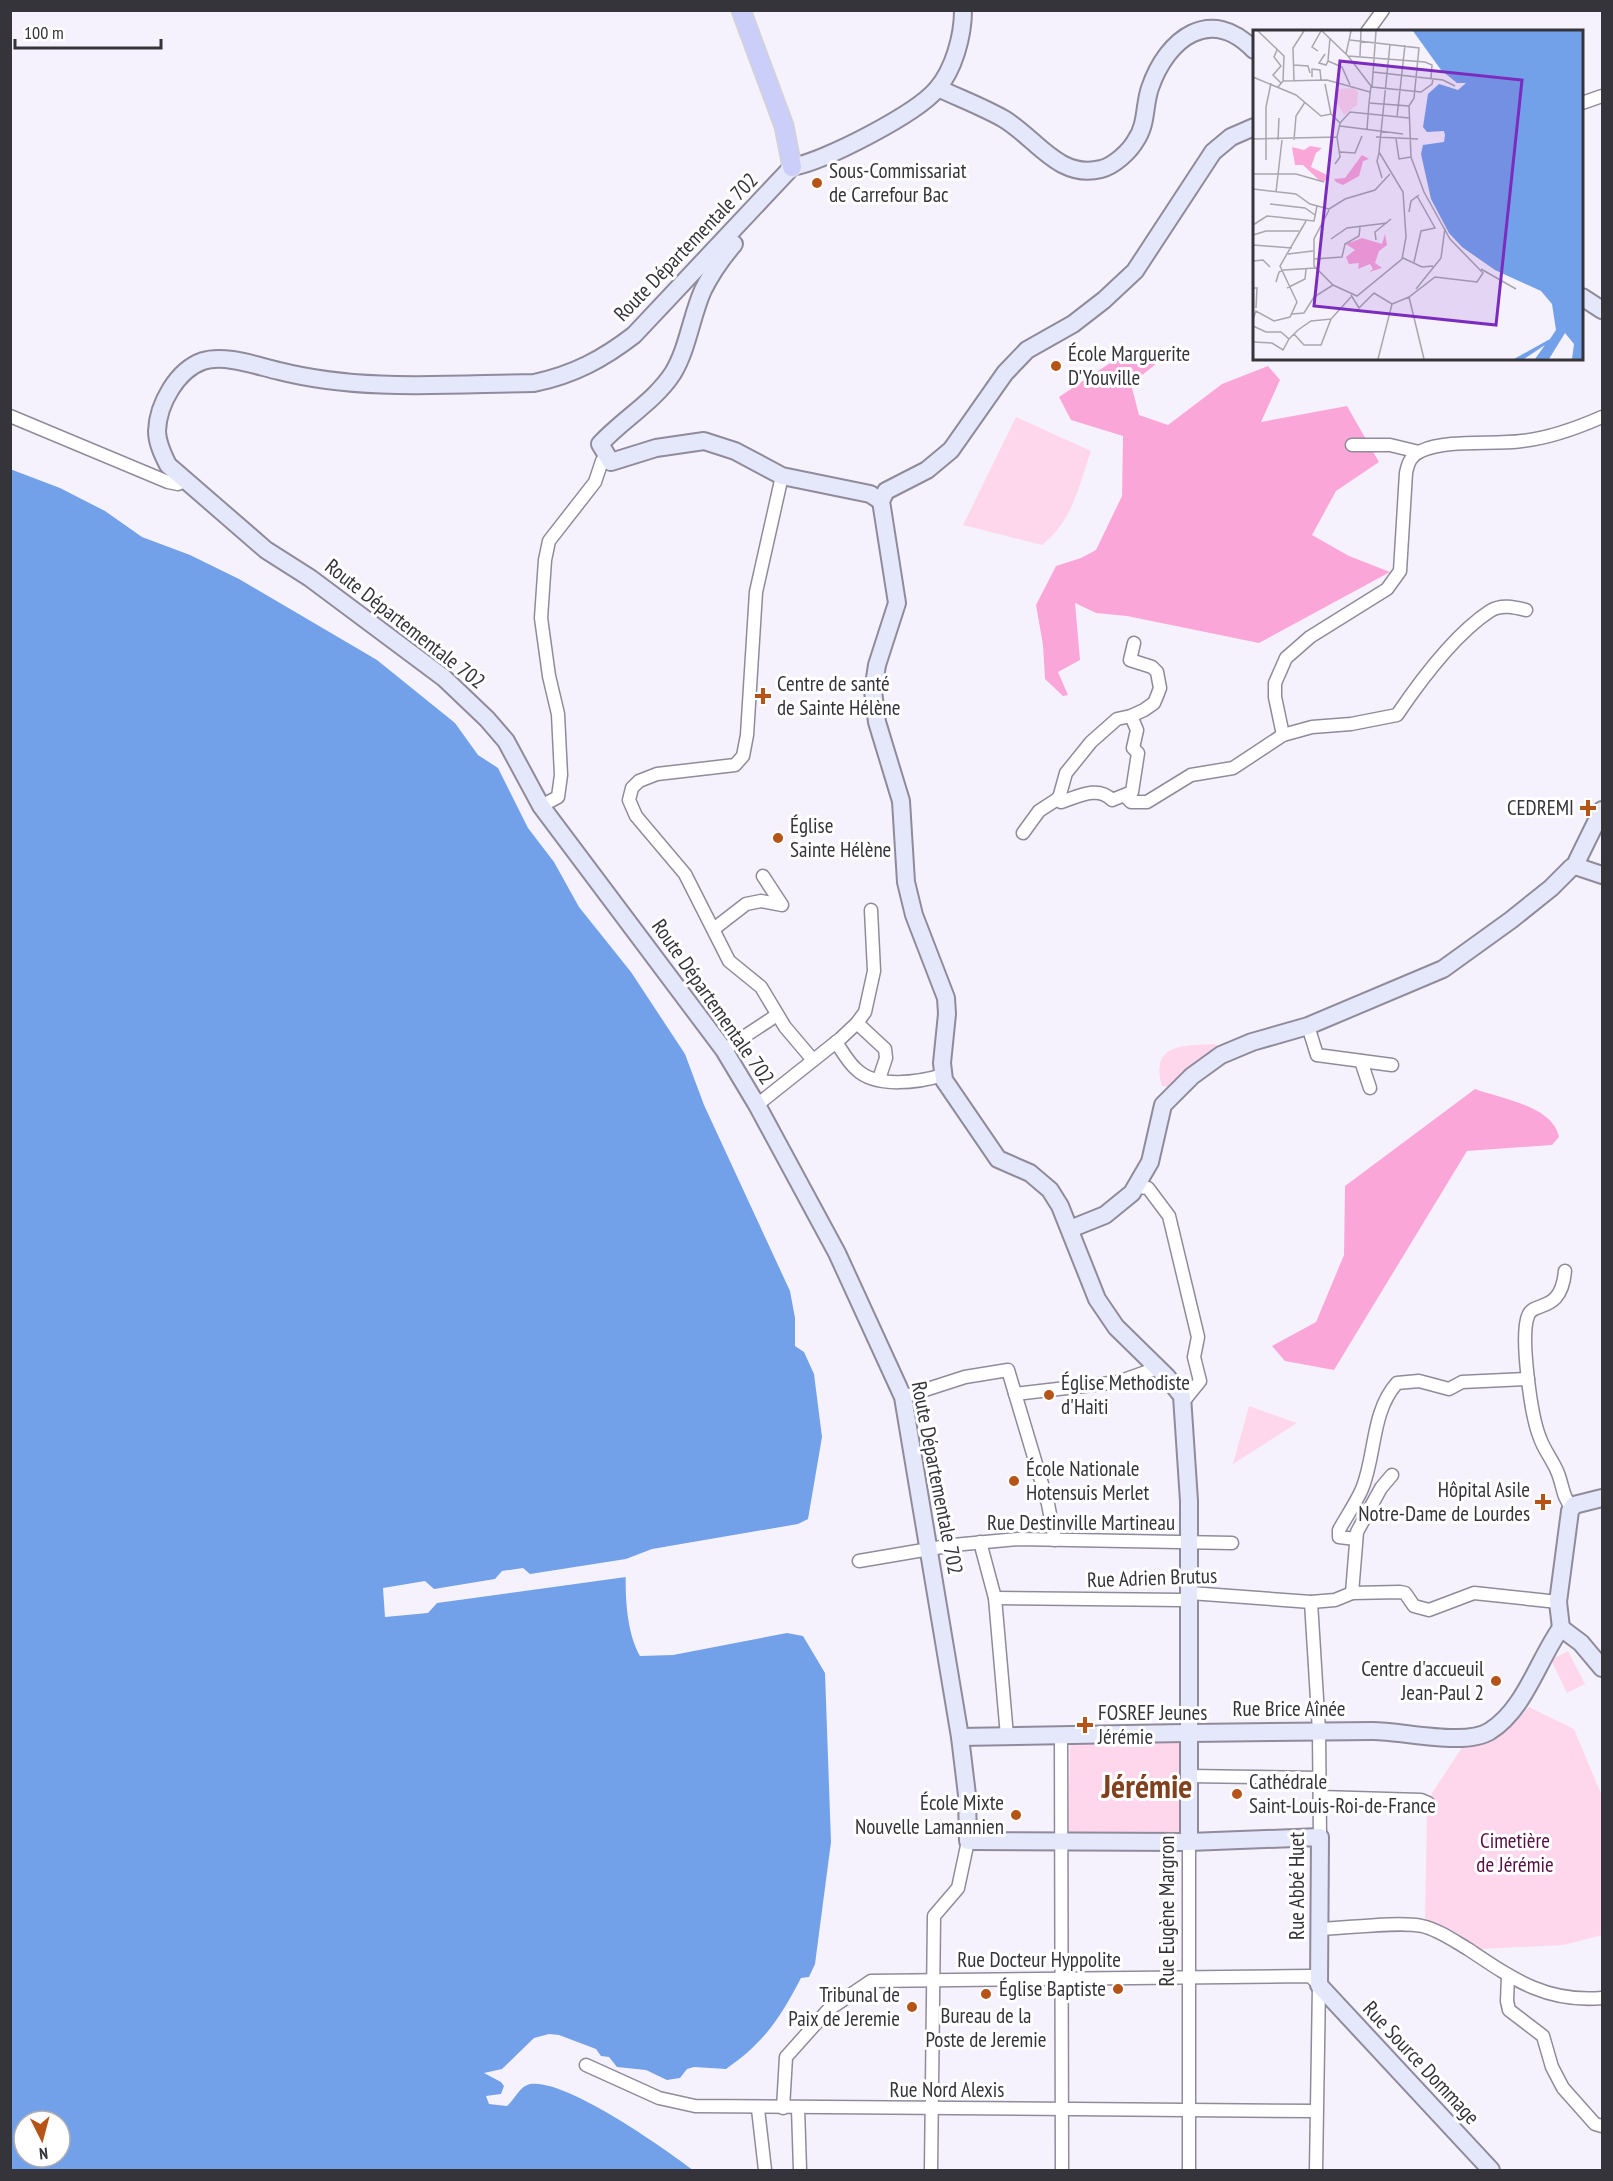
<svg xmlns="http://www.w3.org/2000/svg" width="1613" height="2181" font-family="'PT Sans Narrow',sans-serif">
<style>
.green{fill:#fed7ed}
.forest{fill:#fba6d9}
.water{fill:#72a1e9;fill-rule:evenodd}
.pier{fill:#f6f2fd}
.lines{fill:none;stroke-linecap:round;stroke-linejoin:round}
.street-casing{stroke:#908b9b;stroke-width:15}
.secondary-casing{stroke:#908b9b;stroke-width:20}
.primary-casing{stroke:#d3d2d4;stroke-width:21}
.street{stroke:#fff;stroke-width:12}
.secondary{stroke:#e5e7fb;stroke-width:16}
.primary{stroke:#cbcef8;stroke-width:18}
.poi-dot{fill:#b65418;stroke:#fff;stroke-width:2}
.labels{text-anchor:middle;stroke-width:6;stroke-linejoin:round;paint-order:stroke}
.poi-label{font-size:21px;fill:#36343b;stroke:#fff;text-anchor:start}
.street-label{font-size:21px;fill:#36343b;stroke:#fff}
.park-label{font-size:21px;fill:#580e42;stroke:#fff}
.town-label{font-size:33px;font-weight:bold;fill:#81411f;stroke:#fff}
.inset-road{fill:none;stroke:#a9a6af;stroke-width:1.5}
.view{fill:#7b2cbf;fill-opacity:0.15;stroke:#7b2cbf;stroke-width:3}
.inset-edge{fill:none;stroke:#36343b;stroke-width:3}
</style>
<rect width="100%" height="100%" fill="#f6f2fd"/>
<!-- green -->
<g class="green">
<path d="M1016,417L1091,451C1079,486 1072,522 1042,545L963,525Z"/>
<path d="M1215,1044L1223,1050L1169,1087L1162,1086C1150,1042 1184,1046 1215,1044Z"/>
<polygon points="1249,1406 1297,1423 1233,1464"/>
<polygon points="1568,1651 1585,1684 1567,1693 1551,1660"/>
<polygon points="1529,1707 1574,1729 1602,1796 1602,1935 1564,1945 1480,1949 1425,1918 1427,1808 1432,1793 1463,1746 1501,1734"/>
<polygon points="1184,1737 1183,1837 1068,1837 1070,1739"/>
</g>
<!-- forest -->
<g class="forest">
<polygon points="1167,355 1131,384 1139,415 1168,425 1222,384 1268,366 1280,380 1261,422 1347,406 1379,462 1336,491 1312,535 1349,556 1390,572 1259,643 1127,616 1096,613 1075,603 1080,660 1058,672 1068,695 1063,696 1045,679 1043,645 1036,605 1056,566 1081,558 1096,550 1122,496 1123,436 1071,420 1059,397 1113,361"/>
<path d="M1475,1089C1502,1099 1553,1106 1559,1137L1552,1145L1467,1151L1334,1370L1285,1361L1272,1346L1316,1322L1344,1255L1345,1186Z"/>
</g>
<!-- water -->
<path class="water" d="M10,469L60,488L105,511L142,537L190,555L239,579L377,660L455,723L478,755L498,768L528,828L554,862L579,907L631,972L685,1054L704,1105L790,1291L795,1318V1346L804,1352L814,1374L822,1437L808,1519L798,1524L652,1549L626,1559C625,1590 625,1629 640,1656L673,1655L787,1633L803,1636L825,1673L831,1842L815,1964L809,1977L801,1978C780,2018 764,2043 726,2069L694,2067L687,2069L680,2078L667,2080L646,2070L617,2067L609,2057L601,2056L596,2049L559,2035L549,2034L534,2038L502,2069L484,2073L501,2082L504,2086L501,2094L486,2096L489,2104L507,2106C515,2099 520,2086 530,2084C565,2078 664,2148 693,2170H11ZM24,2121H60V2157H24Z"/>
<!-- pier -->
<polygon class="pier" points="626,1559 626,1577 437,1603 428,1613 385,1617 383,1588 425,1581 434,1589 495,1579 502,1571 523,1568 530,1574"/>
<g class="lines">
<defs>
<g id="street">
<polyline points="1367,32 1383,10"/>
<polyline points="1582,103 1602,96"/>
<polyline points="10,416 168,482 178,484 186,480"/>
<polyline points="1352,445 1390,445 1419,452"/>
<polyline points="782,476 756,592 747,735 743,756 735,765 657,774 639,781 632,788 629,800 636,816 685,874 729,961 761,987 785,1027 813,1060"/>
<path d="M1283,735L1275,697V683L1286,658L1310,637L1387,589L1400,571L1406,473C1408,463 1411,455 1421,451C1448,439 1492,445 1522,441C1550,438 1577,428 1602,417"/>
<path d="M1125,796L1131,802H1147L1191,775L1233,768L1283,735L1312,727L1351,724L1397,715C1420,681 1455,634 1490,611C1501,604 1514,607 1526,610"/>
<path d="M1057,799L1061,802C1077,797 1098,785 1112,800L1132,792L1138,753L1133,748L1137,730L1131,716"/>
<polyline points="541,806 558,797 561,775 558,714 549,676 541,618 545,560 549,541 595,482 602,461 611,462"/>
<polyline points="1023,833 1039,811 1059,798 1066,773 1091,742 1117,719 1131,716 1144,710 1154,703 1157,696 1160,688 1157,672 1152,667 1130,660 1134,643"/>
<polyline points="715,928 746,904 761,901 782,905 763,876"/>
<polyline points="857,1023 885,1049 886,1058 879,1079"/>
<polyline points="1308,1026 1317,1055 1392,1065"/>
<path d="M836,1042C842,1051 848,1062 856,1069C876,1089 920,1082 943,1075"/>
<polyline points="724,1050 777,1015"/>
<polyline points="1361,1061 1370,1088"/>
<polyline points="757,1105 840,1039 857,1023 865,1012 874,971 871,910"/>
<polyline points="1137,1187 1148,1188 1169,1216 1198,1337 1194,1357 1200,1381 1183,1402"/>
<path d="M1565,1271C1561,1315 1533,1300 1528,1316C1520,1336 1531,1417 1540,1438C1544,1450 1552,1459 1557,1471C1563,1484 1562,1497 1572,1508"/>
<polyline points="1015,1394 1118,1382 1157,1368"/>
<polyline points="903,1397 965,1377 1008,1370 1048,1504 1055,1540"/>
<path d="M1356,1539L1339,1537V1530C1346,1517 1356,1503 1362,1489C1376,1455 1371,1412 1397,1383L1419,1381L1449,1389L1462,1382L1528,1379"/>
<polyline points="980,1542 995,1598 1007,1736"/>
<polyline points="859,1561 953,1545 1018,1539 1232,1543"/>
<polyline points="1352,1593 1357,1532 1381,1488 1392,1475"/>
<polyline points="995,1598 1183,1600 1190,1593 1311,1602 1335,1600 1352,1593 1400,1592 1405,1593 1414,1606 1429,1610 1474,1593 1558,1602"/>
<polyline points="1311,1602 1319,1731 1320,1837"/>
<polyline points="1061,1735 1062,2170"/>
<polyline points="1189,1776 1319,1778"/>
<polyline points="1320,1797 1421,1800 1428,1803"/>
<path d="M1321,1929C1347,1928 1399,1921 1422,1926C1439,1930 1454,1941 1468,1949C1513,1979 1546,2003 1602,1998"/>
<polyline points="1508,1976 1507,2001 1509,2010 1543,2036 1552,2067 1563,2088 1595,2124 1602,2126"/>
<polyline points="586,2065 659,2098 695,2106 1316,2111"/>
<polyline points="783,2108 786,2057 828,2010 871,1981 1310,1976 1319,1985 1316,2170"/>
<polyline points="798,2108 800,2170"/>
<polyline points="758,2109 765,2170"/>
<polyline points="931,2170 934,1916 958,1888 968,1841"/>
<polyline points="1189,2170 1189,1842"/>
</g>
<g id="secondary">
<path d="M963,10C963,36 954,69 937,89C916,114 825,161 792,167L634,335C603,359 573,375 534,383C449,384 362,392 279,371C257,366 225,354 203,361C177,370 158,404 157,431C157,443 163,455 168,465L266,550L310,578L444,678L487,719L506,741L541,806L724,1050L757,1105L837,1253L903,1397L960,1737L967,1795L968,1841L1189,1842L1320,1837L1319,1985L1491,2170"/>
<path d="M938,88C959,98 983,107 1004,119C1036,138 1059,180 1101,169C1114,166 1130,151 1136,140C1147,124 1144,105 1150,88C1167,38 1211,5 1254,50"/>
<path d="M734,244C722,258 711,274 703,290C691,317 688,348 673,373C654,402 623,419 600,444L611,462L656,448L704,441L735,451L782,476L870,494L881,501"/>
<polyline points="1582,297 1602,310"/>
<polyline points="1577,861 1602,810"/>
<polyline points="1578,867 1602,875"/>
<polyline points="1070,1229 1105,1215 1132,1193 1150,1162 1163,1105 1192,1076 1221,1055 1252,1042 1308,1026 1443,969 1511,920 1551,888 1572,867"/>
<polyline points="1561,1628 1558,1602 1570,1511 1574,1505 1602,1498"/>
<polyline points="1561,1628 1581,1643 1602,1668"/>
<path d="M960,1737C1098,1734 1235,1732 1373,1731C1403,1731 1466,1747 1490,1731C1525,1709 1538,1660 1561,1628"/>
<polyline points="1189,1842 1189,1501 1182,1396 1167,1377 1116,1327 1097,1299 1060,1206 1050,1190 1030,1173 998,1159 944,1080 942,1063 947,1014 946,998 914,915 906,882 901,801 877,722 873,691 877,665 897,603 881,501 886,491 927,470 951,450 1005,373 1027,350 1073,324 1104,300 1135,271 1213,152 1231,137 1254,127"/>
</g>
<polyline id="primary" points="741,10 784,126 792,167"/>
</defs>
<!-- street casing -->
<use href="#street" class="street-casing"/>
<!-- secondary casing -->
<use href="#secondary" class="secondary-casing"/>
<!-- primary casing -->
<use href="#primary" class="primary-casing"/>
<!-- street -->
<use href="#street" class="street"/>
<!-- secondary -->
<use href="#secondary" class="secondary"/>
<!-- primary -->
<use href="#primary" class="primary"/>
</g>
<!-- markers -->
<g class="poi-dot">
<circle cx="817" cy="183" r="6"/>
<circle cx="1056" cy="366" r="6"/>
<path d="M760 687h6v6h6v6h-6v6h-6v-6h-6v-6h6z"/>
<path d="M1585 799h6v6h6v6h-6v6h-6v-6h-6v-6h6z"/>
<circle cx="778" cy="838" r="6"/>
<circle cx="1049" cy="1395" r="6"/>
<circle cx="1014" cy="1481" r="6"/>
<path d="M1540 1493h6v6h6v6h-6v6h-6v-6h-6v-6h6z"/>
<circle cx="1496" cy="1681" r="6"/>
<path d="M1082 1716h6v6h6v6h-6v6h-6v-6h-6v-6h6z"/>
<circle cx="1237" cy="1794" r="6"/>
<circle cx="1016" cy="1815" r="6"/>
<circle cx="1118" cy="1989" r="6"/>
<circle cx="986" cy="1994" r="6"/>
<circle cx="912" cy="2007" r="6"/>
</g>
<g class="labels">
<!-- poi labels -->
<g class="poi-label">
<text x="829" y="178">Sous-Commissariat<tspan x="829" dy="24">de Carrefour Bac</tspan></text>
<text x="1068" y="361">École Marguerite<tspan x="1068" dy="24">D'Youville</tspan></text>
<text x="777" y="691">Centre de santé<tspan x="777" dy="24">de Sainte Hélène</tspan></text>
<text x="1574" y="815" text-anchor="end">CEDREMI</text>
<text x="790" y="833">Église<tspan x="790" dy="24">Sainte Hélène</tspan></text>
<text x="1061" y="1390">Église Methodiste<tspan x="1061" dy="24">d'Haiti</tspan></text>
<text x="1026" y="1476">École Nationale<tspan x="1026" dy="24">Hotensuis Merlet</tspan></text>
<text x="1530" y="1497" text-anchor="end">Hôpital Asile<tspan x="1530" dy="24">Notre-Dame de Lourdes</tspan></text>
<text x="1484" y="1676" text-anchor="end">Centre d'accueuil<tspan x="1484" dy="24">Jean-Paul 2</tspan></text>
<text x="1098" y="1720">FOSREF Jeunes<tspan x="1098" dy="24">Jérémie</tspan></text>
<text x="1249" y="1789">Cathédrale<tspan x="1249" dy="24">Saint-Louis-Roi-de-France</tspan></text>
<text x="1004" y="1810" text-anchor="end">École Mixte<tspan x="1004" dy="24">Nouvelle Lamannien</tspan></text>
<text x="1106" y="1996" text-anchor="end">Église Baptiste</text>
<text x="900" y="2002" text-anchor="end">Tribunal de<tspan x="900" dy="24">Paix de Jeremie</tspan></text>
<text x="986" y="2023" text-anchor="middle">Bureau de la<tspan x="986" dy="24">Poste de Jeremie</tspan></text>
</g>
<!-- street labels -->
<g class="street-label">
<text transform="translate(686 247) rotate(-46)" y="7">Route Départementale 702</text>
<text transform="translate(405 624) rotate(38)" y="7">Route Départementale 702</text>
<text transform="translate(713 1002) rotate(55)" y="7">Route Départementale 702</text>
<text transform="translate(937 1478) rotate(79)" y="7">Route Départementale 702</text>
<text x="1081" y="1530">Rue Destinville Martineau</text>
<text transform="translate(1152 1578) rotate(-2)" y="7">Rue Adrien Brutus</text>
<text x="1289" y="1716">Rue Brice Aînée</text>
<text transform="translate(1297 1886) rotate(-90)" y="7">Rue Abbé Huet</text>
<text transform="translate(1167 1911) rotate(-90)" y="7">Rue Eugène Margron</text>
<text x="1039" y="1967">Rue Docteur Hyppolite</text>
<text transform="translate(1421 2063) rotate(47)" y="7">Rue Source Dommage</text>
<text x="947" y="2097">Rue Nord Alexis</text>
</g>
<!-- park labels -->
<g class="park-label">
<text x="1515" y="1848">Cimetière<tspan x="1515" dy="24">de Jérémie</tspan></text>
</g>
<!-- town labels -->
<g class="town-label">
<text x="1147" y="1798">Jérémie</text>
</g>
</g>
<!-- overview -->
<g transform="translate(1253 30)">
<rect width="330" height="330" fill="#f6f2fd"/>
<path d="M100,58L105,62L104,75L91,85L84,73L83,59Z" fill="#fed7ed"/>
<path d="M57,116L69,118L63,123L58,137L74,145L72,151H67L50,135H42L39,117L51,120ZM109,125L116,129L110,131L106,146L90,155L83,152L81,149L92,148ZM132,204L134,215L126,221L122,233L129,238L116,242L120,239L117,234L105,239L106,233L96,234L93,227L102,220L93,214L109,208L129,214Z" fill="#fba6d9"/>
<path d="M160,1H330V329H319L321,314L312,303L296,329H282L292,315L271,329H261L297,309L303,300L299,274L288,261L242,240L209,217L196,203L178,169L168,124L170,115L191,112L192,105L191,101L174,102L170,97L175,64L186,54L205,60L213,53H204L188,40Z" fill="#72a1e9"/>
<path class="inset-road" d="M5,1L31,26L30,51M69,1L95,26L118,56L116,73L156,76L158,127L171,162L197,209L230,243L224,252L182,247L156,267L139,274L125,329M123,1L119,57L168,62L179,54L180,49M77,8L75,31L89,37L97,55M97,10L166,18L161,68L156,76M24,20L21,27L28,36L20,45L28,53M65,21L59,17L68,1M72,24L66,33L73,35L75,31M93,24L98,1M95,26L172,32L179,35L178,48M107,26L108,1M41,35L55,36L57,43M120,42L190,50L202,56M0,47L43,65L68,86L78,84L87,93M59,47V39L67,40L68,50M41,51L40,18L51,1M72,54L78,84M25,57L30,51L74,50L117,62M144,87L152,15M87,96L150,104M114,99L116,73M123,107L165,109M0,109L84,107L87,93L97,82L156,88M143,109L146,129L158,127M25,110L26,88M41,110L43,86L52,72M87,122L102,123L109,106M126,123L124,131L129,148M13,130V77L18,53M82,134L87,127L84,107M0,144H43L71,152M0,159L43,164L57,174L76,179M23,162L29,110M17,174L52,178L62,185M76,179L92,169L122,160L137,144M76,180L61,209V236L80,255L104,266L149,229L153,207L150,162L126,122L137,14M156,182L158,171L166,165M0,195L14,186L61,191L64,176M0,205L13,201H46M78,209L94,198L134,193M123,210L122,202L138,189M0,215L39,218M35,224L60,221M150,228L169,237L180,236M61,229L89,227L92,214L106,206L107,197M0,231L10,230L17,237M161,232L168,201L182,198L164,166M228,239L263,259M23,252L26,242L31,240L63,238M0,258H4L3,278M34,258L52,249L53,239M163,259L188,228L192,198M98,265L106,278L121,263L139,274M156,267L171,329M39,284L51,283L61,267L80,255M0,289L3,281L21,291L37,287L44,272L27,236L53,191M78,289L98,267M0,296L13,302H28L36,309L45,300L58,291L78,289L68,315H51L41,304M0,312L19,313L30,320L36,309"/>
<path class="view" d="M87,31L269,50L243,295L61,276Z"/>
<rect width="330" height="330" class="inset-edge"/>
</g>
<!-- border -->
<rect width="1613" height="2181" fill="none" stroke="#36343b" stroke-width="24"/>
<!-- north arrow -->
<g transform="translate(42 2139) rotate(174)"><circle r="28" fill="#ffffff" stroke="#afaeb1" stroke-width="1.5"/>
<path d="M0-4.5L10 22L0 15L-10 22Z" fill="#b65418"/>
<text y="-9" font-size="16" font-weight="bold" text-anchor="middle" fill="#36343b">N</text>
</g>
<!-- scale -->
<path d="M15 39v9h146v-9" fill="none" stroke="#36343b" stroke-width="3"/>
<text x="24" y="39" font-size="18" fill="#36343b" stroke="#ffffff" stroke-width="4.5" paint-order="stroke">100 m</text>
</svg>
